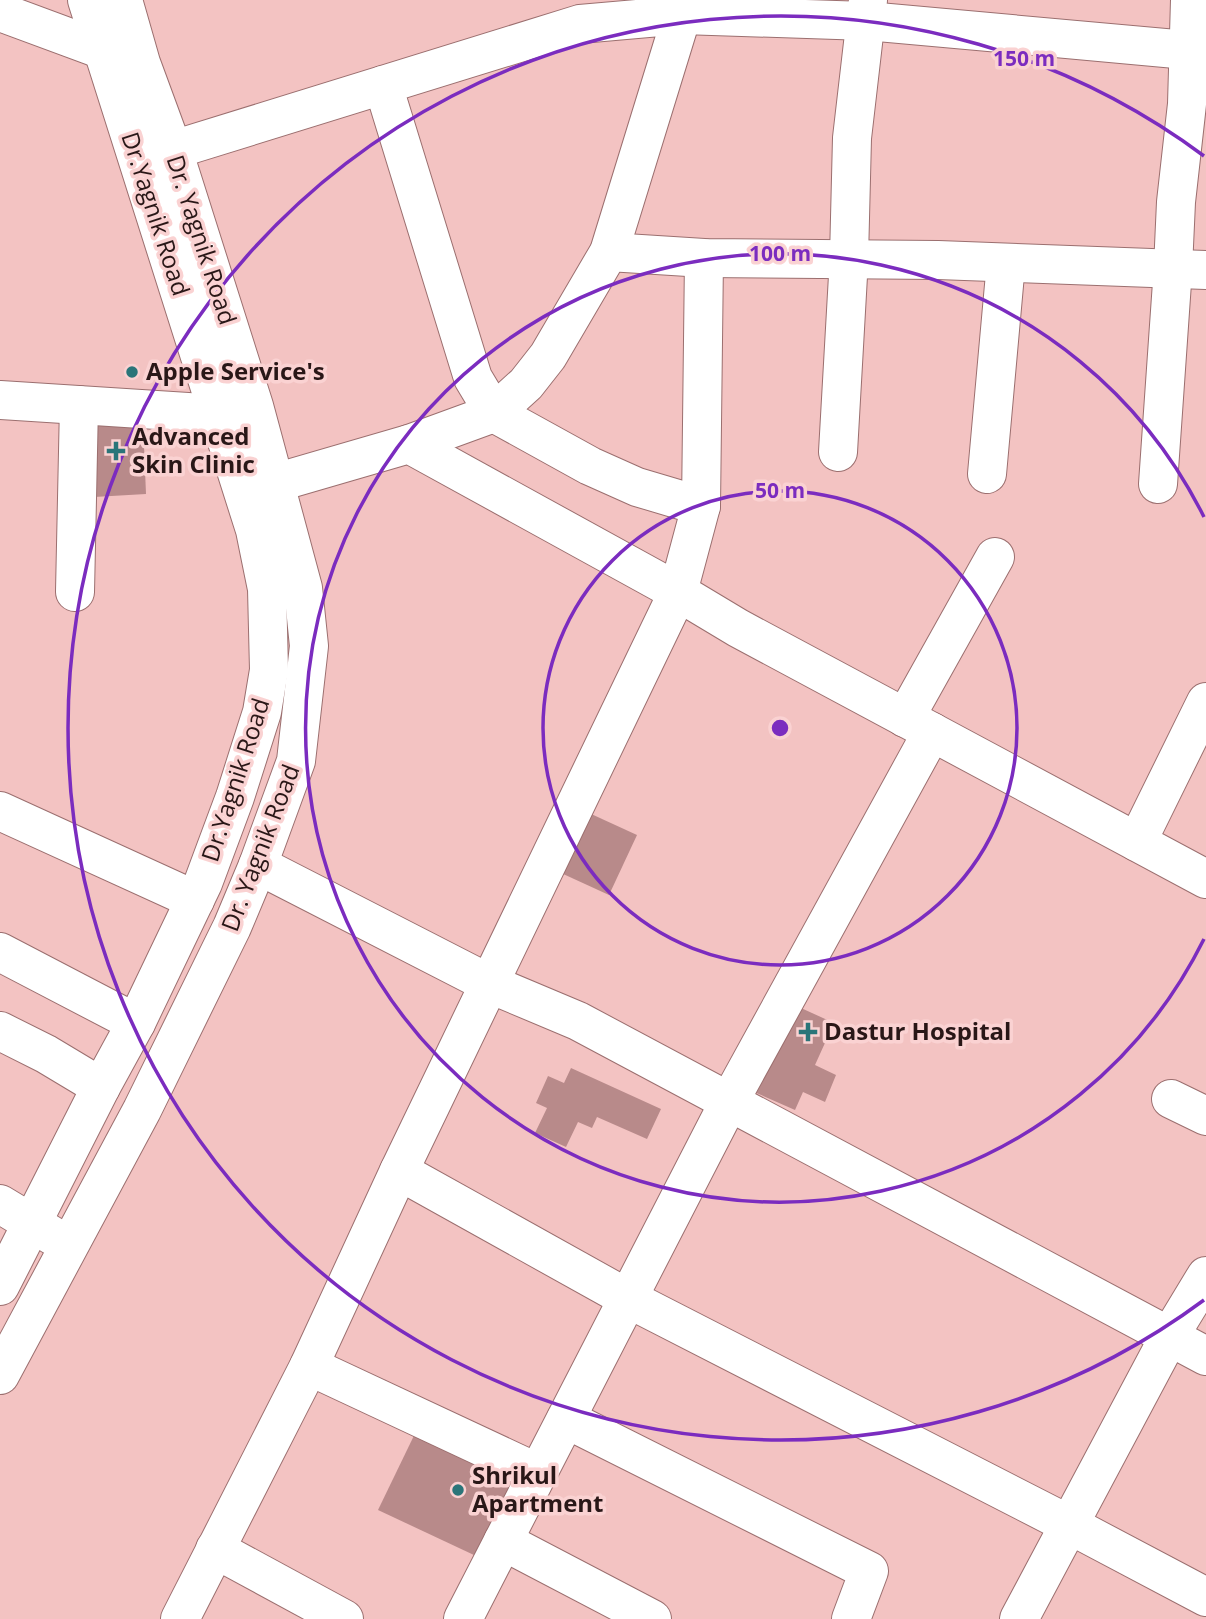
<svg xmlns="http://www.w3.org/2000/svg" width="1206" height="1619" font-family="'Open Sans',sans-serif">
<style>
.building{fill:#b88a8a}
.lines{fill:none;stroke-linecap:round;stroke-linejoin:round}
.minor-casing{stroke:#9b6f6f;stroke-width:40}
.minor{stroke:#fff;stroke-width:38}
.ring{fill:none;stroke:#7b2cbf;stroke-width:3.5}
.poi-dot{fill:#2b7579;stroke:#fad2d2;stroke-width:2.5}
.labels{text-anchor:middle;stroke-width:7;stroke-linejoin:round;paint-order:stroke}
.street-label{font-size:24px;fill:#291717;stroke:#fad2d2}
.poi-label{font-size:24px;font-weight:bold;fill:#291717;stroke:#fad2d2;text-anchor:start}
.centre{fill:#7b2cbf;stroke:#fad2d2;stroke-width:3.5}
.ring-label{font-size:21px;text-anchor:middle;font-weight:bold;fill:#7b2cbf;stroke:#fad2d2;stroke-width:7;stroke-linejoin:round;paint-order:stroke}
</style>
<rect width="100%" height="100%" fill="#f3c3c2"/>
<!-- building -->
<g class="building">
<polygon points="143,421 146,494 94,497 91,424"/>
<polygon points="589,813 637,835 609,895 561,873"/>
<polygon points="790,1003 834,1023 815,1065 836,1075 825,1102 803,1092 795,1110 752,1091"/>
<polygon points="571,1068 661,1109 647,1139 597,1117 592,1128 578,1122 566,1147 535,1133 547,1108 536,1103 548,1076 564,1083"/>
<polygon points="422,1419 538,1473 491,1563 378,1510"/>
</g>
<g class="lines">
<defs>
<g id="minor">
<polyline points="0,12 119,56"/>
<polyline points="682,15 867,21 1187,50 1206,50"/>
<polyline points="383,85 473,378 494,413 590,466 637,487 701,506"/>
<polyline points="147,158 580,24 682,15 609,252 548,356 526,384 494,413 409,444"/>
<polyline points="609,252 704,258 938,260 1206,270"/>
<polyline points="0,400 219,414 242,409"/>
<polyline points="838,452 849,258 852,138 868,0"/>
<polyline points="987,474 1006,263"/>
<polyline points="1158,484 1173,268 1176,202 1187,104 1190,0"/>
<polyline points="251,490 409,444 678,592 738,628 1206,879"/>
<polyline points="75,592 79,405"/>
<polyline points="905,718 995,557"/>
<polyline points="0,811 195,900"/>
<polyline points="1137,842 1206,702"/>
<polyline points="258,865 490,984 578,1021 1206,1356"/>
<polyline points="0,952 136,1023"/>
<polyline points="0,1031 46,1054 101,1087"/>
<polyline points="1171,1099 1206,1116"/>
<polyline points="399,1171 627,1298 1068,1524 1206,1597"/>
<polyline points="0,1204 53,1236"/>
<polyline points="0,1286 101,1087 136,1023 203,883 235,797 262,712 269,670 267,589 255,530 87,0"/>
<polyline points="309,1366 538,1473 463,1619"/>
<polyline points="0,1375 142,1110 232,927 258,865 296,761 309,646 303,588 254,406 173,150 141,63 123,0"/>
<polyline points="566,1419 869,1571 851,1619"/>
<polyline points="538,1473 729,1102 932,732"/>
<polyline points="503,1541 652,1619"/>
<polyline points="215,1549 344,1619"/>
<polyline points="180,1619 309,1366 399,1171 678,592 701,506 704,258"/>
<polyline points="1019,1619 1169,1337 1206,1276"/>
</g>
</defs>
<!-- minor casing -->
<use href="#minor" class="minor-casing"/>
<!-- minor -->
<use href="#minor" class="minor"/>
</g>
<!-- distance rings -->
<g class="ring">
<circle cx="780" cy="728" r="237"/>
<path d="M1204 939A474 474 0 1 1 1204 517"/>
<path d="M1204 1300A712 712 0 1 1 1204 156"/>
</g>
<!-- markers -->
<g class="poi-dot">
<circle cx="132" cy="372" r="7"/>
<path d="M112.5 440.5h7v7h7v7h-7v7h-7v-7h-7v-7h7z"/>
<path d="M804.5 1021.5h7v7h7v7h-7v7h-7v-7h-7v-7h7z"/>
<circle cx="458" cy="1490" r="7"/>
</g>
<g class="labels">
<!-- street labels -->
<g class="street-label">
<text transform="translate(155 214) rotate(72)" y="8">Dr.Yagnik Road</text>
<text transform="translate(201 240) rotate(72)" y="8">Dr. Yagnik Road</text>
<text transform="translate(236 780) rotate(-72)" y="8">Dr.Yagnik Road</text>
<text transform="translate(261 848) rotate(-69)" y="8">Dr. Yagnik Road</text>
</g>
<!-- poi labels -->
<g class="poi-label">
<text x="146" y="380">Apple Service's</text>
<text x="132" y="445">Advanced<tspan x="132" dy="28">Skin Clinic</tspan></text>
<text x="824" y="1040">Dastur Hospital</text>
<text x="472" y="1484">Shrikul<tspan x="472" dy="28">Apartment</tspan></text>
</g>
</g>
<circle cx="780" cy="728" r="10" class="centre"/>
<g class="ring-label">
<text x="1024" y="66">150 m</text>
<text x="780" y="261">100 m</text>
<text x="780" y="498">50 m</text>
</g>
</svg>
